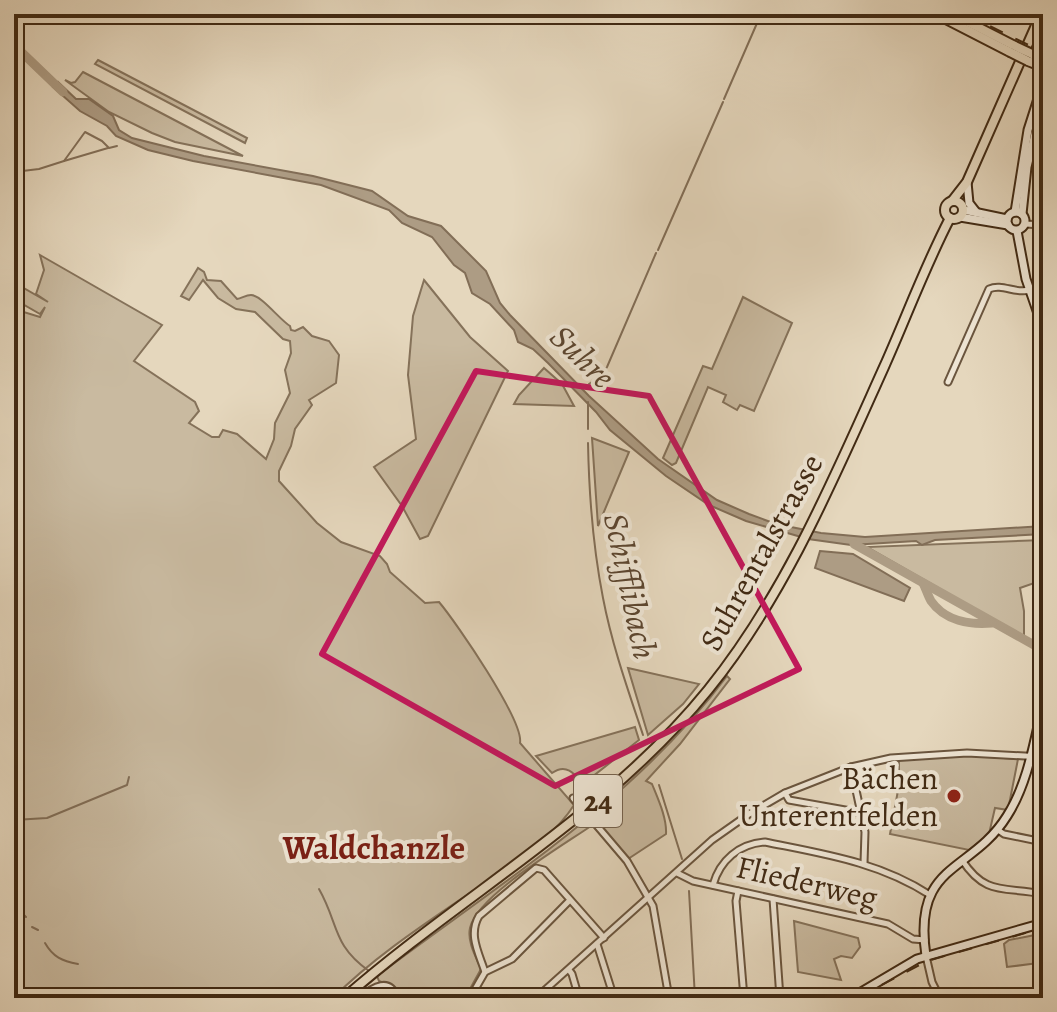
<svg xmlns="http://www.w3.org/2000/svg" width="1057" height="1012" font-family="Alegreya,serif">
<style>
.green{fill:#c9baa0;stroke:#85725a;stroke-width:2}
.water{fill:#ad9c84;stroke:#826e57;stroke-width:2}
.lines{fill:none;stroke-linecap:round;stroke-linejoin:round}
.stream{stroke:#826e57;stroke-width:2}
.river{stroke:#ad9c84;stroke-width:9}
.street-casing{stroke:#6a553e;stroke-width:9}
.secondary-casing{stroke:#412a14;stroke-width:11}
.primary-casing{stroke:#412a14;stroke-width:12}
.street{stroke:#eee5d4;stroke-width:5}
.secondary{stroke:#eee5d4;stroke-width:7}
.primary{stroke:#e5d7bd;stroke-width:8}
.rail{stroke:#412a14;stroke-width:2;stroke-dasharray:14 14;stroke-linecap:butt}
.primary-bridge-casing{stroke:#412a14;stroke-width:12;stroke-linecap:butt}
.primary-bridge{stroke:#e5d7bd;stroke-width:8}
.marked{fill:none;stroke:#c2185b;stroke-width:6;stroke-linejoin:round}
.poi-dot{fill:#8f2418;stroke:#eee5d4;stroke-width:3}
.labels{text-anchor:middle;stroke-width:8;stroke-linejoin:round;paint-order:stroke}
.shield{fill:#eee5d4;stroke:#75624e;stroke-width:2}
.shield-label{font-size:30px;font-weight:bold;fill:#412a14}
.street-label{font-size:32px;fill:#412a14;stroke:#eee5d4}
.poi-label{font-size:32px;fill:#412a14;stroke:#eee5d4;text-anchor:end}
.water-label{font-size:34px;font-style:italic;fill:#5c4630;stroke:#eee5d4}
.neighbourhood-label{font-size:34px;font-weight:bold;fill:#7a1f14;stroke:#eee5d4}
</style>
<rect width="100%" height="100%" fill="#e5d7bd"/>
<filter id="stains"><feTurbulence type="fractalNoise" baseFrequency=".0025" numOctaves="4"/><feColorMatrix values="0 0 0 0 .2 0 0 0 0 .09 0 0 0 0 .02 0 0 0 .5 -.17"/></filter>
<radialGradient id="worn" r=".72"><stop offset=".6" stop-color="#630" stop-opacity="0"/><stop offset="1" stop-color="#630" stop-opacity=".3"/></radialGradient>
<!-- green -->
<g class="green">
<polygon points="98,60 247,138 245,143 95,64"/>
<polygon points="83,72 243,156 175,142 152,133 109,112 65,80 71,83 75,82"/>
<path d="M40,255L162,325L134,361L195,402L199,411L189,423L212,437H219L223,430L237,434L266,459L274,439L275,423L290,393L285,370L291,353L290,341L283,339L255,312L236,309L218,298L203,280L189,300L181,296L198,268L204,272L207,280L221,281L237,299C242,298 246,295 251,295C261,295 280,320 290,326L291,330L295,331L303,327L312,336L329,341L339,355L336,383L309,400L312,405L295,429L291,446L279,471V481L317,523L341,542L380,556L387,564L390,572L425,603L439,602C456,622 524,721 520,743L574,805C554,837 516,860 486,882C434,918 378,953 333,998H14V309L40,317L45,307L40,314L14,299L20,286L48,302L36,294L44,270Z"/>
<polygon points="424,280 470,337 508,371 428,536 420,539 402,506 374,467 416,439 408,375 413,316"/>
<polygon points="743,297 792,323 754,411 740,405 737,410 723,402 726,395 708,387 676,463 672,465 663,458 703,366 712,369"/>
<polygon points="544,368 562,384 574,406 514,404 519,395"/>
<polygon points="592,438 629,452 598,526"/>
<polygon points="1043,540 1043,584 1037,582 1020,588 1024,611 1024,637 867,547"/>
<polygon points="628,668 699,684 683,704 648,735"/>
<path d="M727,676L730,679L680,744L646,781L652,784C658,799 667,818 666,834L628,859L594,819L590,823L591,826C562,846 477,896 470,928C467,942 476,957 481,969L465,998H399L392,986L379,981L377,976C499,884 635,800 727,676Z"/>
<path d="M635,727L639,740L583,784C574,773 566,763 552,773L536,756Z"/>
<polygon points="960,755 1018,759 1008,810 995,808 989,834 969,850 890,834 899,785 899,760"/>
<polygon points="794,921 858,938 860,947 852,958 841,956 834,959 841,980 798,972"/>
<polygon points="1035,935 1039,963 1007,967 1004,944 1009,940"/>
</g>
<!-- water -->
<g class="water">
<polygon points="58,82 76,99 89,99 113,116 119,130 132,138 204,156 313,176 372,191 408,216 441,226 486,271 500,303 510,315 589,396 658,459 717,500 749,514 776,524 821,533 865,537 1043,526 1043,534 935,540 922,545 916,541 851,545 808,539 746,521 709,505 666,476 610,430 596,412 548,363 533,349 518,342 514,330 490,304 472,293 465,273 454,265 432,237 402,223 389,210 321,185 193,161 148,150 116,136 107,126 80,111 53,87"/>
<polygon points="820,551 853,554 910,588 904,601 815,568"/>
</g>
<g class="lines">
<!-- stream -->
<g class="stream">
<polyline points="724,99 761,14"/>
<polyline points="64,161 108,148"/>
<polyline points="14,172 39,169 64,161 85,132 102,141 109,148 117,146"/>
<polyline points="658,250 723,102"/>
<polyline points="589,384 602,375 607,367 656,253"/>
<polyline points="588,429 588,402"/>
<path d="M588,443C589,495 593,547 603,598C612,645 628,690 643,735"/>
<polyline points="659,785 682,859"/>
<polyline points="14,820 47,818 127,785 129,777"/>
<path d="M319,889C339,924 332,945 369,971"/>
<polyline points="689,891 695,998"/>
<polyline points="14,905 26,917"/>
<polyline points="32,927 38,930"/>
<path d="M45,943C53,957 62,961 78,964"/>
<polyline points="399,992 409,998"/>
</g>
<!-- river -->
<g class="river">
<polyline points="14,45 63,92"/>
<polyline points="854,544 1043,650"/>
<path d="M923,583C926,589 928,596 931,601C945,621 970,625 992,623"/>
</g>
<defs>
<g id="street">
<polyline points="1025,224 1043,225"/>
<polyline points="1042,225 1043,215"/>
<path d="M948,382L989,289C1002,283 1015,294 1029,290"/>
<polyline points="851,767 865,832 864,863"/>
<polyline points="785,793 789,800 862,813"/>
<polyline points="573,798 579,805"/>
<polyline points="593,821 627,861 653,906 669,998"/>
<polyline points="998,830 1004,834 1043,842"/>
<path d="M962,860C986,897 1005,886 1043,894"/>
<polyline points="677,873 693,881 888,924 913,939 925,940"/>
<path d="M713,885C720,860 739,844 765,842C824,854 879,862 930,895"/>
<polyline points="738,891 736,901 744,998"/>
<polyline points="773,899 780,998"/>
<polyline points="1037,925 1043,965"/>
<polyline points="597,944 614,998"/>
<polyline points="926,956 932,982 940,998"/>
<polyline points="569,970 572,974 579,998"/>
<path d="M485,972C479,953 468,935 479,916L536,868L544,870L604,938"/>
<path d="M361,998C373,986 390,977 397,998"/>
<polyline points="470,998 485,972 512,959 570,900"/>
<polyline points="536,998 712,840 749,814 785,793 851,767 891,758 967,753 1043,757"/>
</g>
<g id="secondary">
<polyline points="967,182 969,203 976,212"/>
<polyline points="964,210 1007,219"/>
<circle cx="1016" cy="221" r="9"/>
<polyline points="1015,212 1028,130 1043,83"/>
<polyline points="1022,214 1027,167 1043,100"/>
<polyline points="960,217 1008,225"/>
<polyline points="1017,231 1026,279 1043,328"/>
<path d="M926,956C912,862 971,874 1007,816C1028,783 1034,742 1043,704"/>
<polyline points="851,998 917,959 1043,923"/>
</g>
<g id="primary">
<polyline points="936,14 1010,52"/>
<polyline points="952,14 1015,46"/>
<polyline points="1032,54 1043,60"/>
<polyline points="1028,61 1043,67"/>
<polyline points="953,200 967,182 1041,14"/>
<circle cx="954" cy="210" r="9"/>
<path d="M344,998C464,893 607,815 708,690C785,595 834,478 884,367C906,318 925,266 950,218"/>
</g>
</defs>
<!-- street casing -->
<use href="#street" class="street-casing"/>
<!-- secondary casing -->
<use href="#secondary" class="secondary-casing"/>
<!-- primary casing -->
<use href="#primary" class="primary-casing"/>
<!-- street -->
<use href="#street" class="street"/>
<!-- secondary -->
<use href="#secondary" class="secondary"/>
<!-- primary -->
<use href="#primary" class="primary"/>
<!-- rail -->
<g class="rail">
<polyline points="965,14 1043,52"/>
<polyline points="857,998 927,961 1043,928"/>
</g>
<defs>
<g id="primary-bridge">
<polyline points="1015,46 1032,54"/>
<polyline points="1010,52 1028,61"/>
</g>
</defs>
<!-- primary-bridge casing -->
<use href="#primary-bridge" class="primary-bridge-casing"/>
<!-- primary-bridge -->
<use href="#primary-bridge" class="primary-bridge"/>
</g>
<!-- marked area -->
<path class="marked" d="M476,371L649,396L799,669L555,786L322,654Z"/>
<!-- markers -->
<circle class="poi-dot" cx="954" cy="796" r="8"/>
<g class="labels">
<!-- shield labels -->
<rect class="shield" x="574" y="775" width="48" height="52" rx="6"/>
<g class="shield-label">
<text x="598" y="811">24</text>
</g>
<!-- street labels -->
<g class="street-label">
<text transform="translate(761 552) rotate(-61)" y="11">Suhrentalstrasse</text>
<text transform="translate(807 882) rotate(13)" y="11">Fliederweg</text>
</g>
<!-- poi labels -->
<g class="poi-label">
<text x="938" y="789">Bächen<tspan x="938" dy="37">Unterentfelden</tspan></text>
</g>
<!-- water labels -->
<g class="water-label">
<text transform="translate(583 356) rotate(44)" y="12">Suhre</text>
<text transform="translate(631 586) rotate(78)" y="12">Schifflibach</text>
</g>
<!-- neighbourhood labels -->
<g class="neighbourhood-label">
<text x="374" y="859">Waldchanzle</text>
</g>
</g>
<!-- margin -->
<rect width="1057" height="1012" fill="none" stroke="#e5d7bd" stroke-width="48"/>
<rect x="16" y="16" width="1025" height="980" fill="none" stroke="#412a14" stroke-width="4"/>
<rect x="24" y="24" width="1009" height="964" fill="none" stroke="#412a14" stroke-width="2"/>
<rect width="100%" height="100%" filter="url(#stains)"/>
<rect width="100%" height="100%" fill="url(#worn)"/>
</svg>
